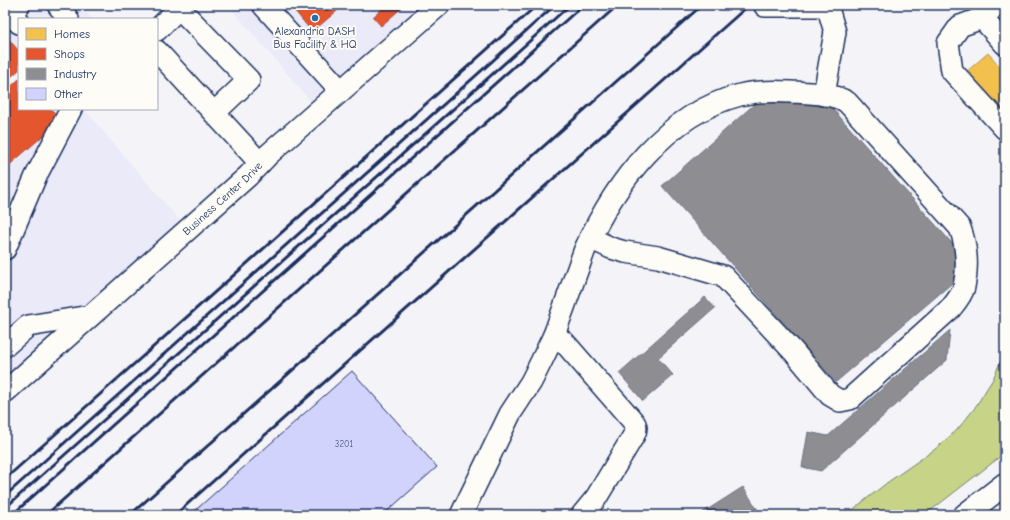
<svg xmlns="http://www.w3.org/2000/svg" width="1010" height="520" font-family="'Comic Neue',sans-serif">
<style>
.built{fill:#eaeaf9}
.green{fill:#c7d386;stroke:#718172}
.homes{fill:#f2c14e;stroke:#b29553}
.shops{fill:#e4572e;stroke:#a84b3c}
.industry{fill:#8d8d92;stroke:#6b7182}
.building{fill:#d2d3fc;stroke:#1b2f5e}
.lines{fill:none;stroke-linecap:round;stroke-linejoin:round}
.minor-casing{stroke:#1b2f5e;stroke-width:24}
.major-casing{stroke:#1b2f5e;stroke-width:25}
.minor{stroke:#fdfcf7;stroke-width:21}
.major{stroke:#fdfcf7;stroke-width:22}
.rail{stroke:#1b2f5e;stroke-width:3}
.poi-dot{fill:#1f6fb2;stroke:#fdfcf7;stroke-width:1.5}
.labels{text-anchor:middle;stroke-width:4;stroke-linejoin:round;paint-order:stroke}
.number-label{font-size:9px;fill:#495886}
.poi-label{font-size:11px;fill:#1b2f5e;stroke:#fdfcf7}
.street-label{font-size:11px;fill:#1b2f5e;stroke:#fdfcf7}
</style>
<rect width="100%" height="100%" fill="#f4f4f8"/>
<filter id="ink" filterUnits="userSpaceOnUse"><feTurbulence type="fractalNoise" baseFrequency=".025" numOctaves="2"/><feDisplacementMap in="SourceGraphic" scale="8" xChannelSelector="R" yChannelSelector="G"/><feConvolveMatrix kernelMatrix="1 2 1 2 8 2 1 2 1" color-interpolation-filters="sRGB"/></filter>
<g filter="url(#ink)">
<!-- built -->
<g class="built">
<polygon points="5,5 80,5 92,19 19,19 19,50 5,35"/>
<polygon points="228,5 439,5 319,111"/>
<polygon points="5,94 19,109 84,109 188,230 5,392"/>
</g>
<!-- green -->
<polygon class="green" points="1005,351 1005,453 925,515 846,515 888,482 934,450 957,430 974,409 993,379"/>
<!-- homes -->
<polygon class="homes" points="988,53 1005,72 1005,116 966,72"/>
<!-- shops -->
<g class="shops">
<polygon points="290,5 344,5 312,32"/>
<polygon points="379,5 405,5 381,26 373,17 382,9"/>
<polygon points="5,35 19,51 19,70 5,82"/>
<polygon points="19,79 19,109 51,109 61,120 5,169 5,92"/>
</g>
<!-- industry -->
<g class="industry">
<polygon points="759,100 831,107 958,250 958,278 836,382 662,186"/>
<polygon points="705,297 715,308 658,358 673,375 643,401 619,373"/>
<polygon points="950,330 947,360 821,471 802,467 808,432 828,436"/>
<polygon points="743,487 761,515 699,515"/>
</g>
<!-- building -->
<polygon class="building" points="352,371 437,467 383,515 190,515"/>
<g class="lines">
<defs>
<g id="minor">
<polyline points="58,5 68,19"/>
<polyline points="263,5 341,91"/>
<polyline points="996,5 982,18 960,26 948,43 952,71 1005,129"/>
<polyline points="765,6 827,6"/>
<polyline points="982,18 1005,44"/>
<polyline points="19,23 11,13 19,5"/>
<polyline points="157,30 179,8 249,80 214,113"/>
<polyline points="157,51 260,163"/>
<polyline points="824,95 835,32 827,5"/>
<polyline points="5,249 36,176 71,109"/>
<path d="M554,335L564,342L632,420C637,425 637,429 634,435L596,498L582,515"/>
<polyline points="5,346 28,326 90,316"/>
<path id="s1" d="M5,392L248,176L269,154L439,5"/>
<path d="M461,515L510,414L531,382L541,362L554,335L585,249C615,183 666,114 740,95C756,91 774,91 791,92C808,93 833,93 847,102L960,228C967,246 968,269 964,287C962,295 956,302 951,308L850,399L840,401L830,395L794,352L723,276L658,257L625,252L611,248L590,238"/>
</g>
<polyline id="major" points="965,515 1005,484"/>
</defs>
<!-- minor casing -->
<use href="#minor" class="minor-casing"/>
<!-- major casing -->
<use href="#major" class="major-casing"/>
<!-- minor -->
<use href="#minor" class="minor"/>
<!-- major -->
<use href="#major" class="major"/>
<!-- rail -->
<g class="rail">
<polyline points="5,479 537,5"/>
<polyline points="5,496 555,5"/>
<polyline points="5,508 570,5"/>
<polyline points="12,515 583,5"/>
<polyline points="46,515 618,5"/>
<polyline points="130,515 702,5"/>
<polyline points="175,515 749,5"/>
</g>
</g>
</g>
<!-- markers -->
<circle class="poi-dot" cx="315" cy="18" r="4"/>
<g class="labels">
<!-- number labels -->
<g class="number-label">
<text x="344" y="447">3201</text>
</g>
<!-- poi labels -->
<g class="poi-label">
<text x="315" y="35">Alexandria DASH<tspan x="315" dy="13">Bus Facility &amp; HQ</tspan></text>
</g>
<!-- street labels -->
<g class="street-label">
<text dy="4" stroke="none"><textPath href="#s1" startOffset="291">Business Center Drive</textPath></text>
</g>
</g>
<!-- margin -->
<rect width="1010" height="520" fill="none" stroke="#fdfcf7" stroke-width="20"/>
<rect x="10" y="10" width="990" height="500" fill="none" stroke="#1b2f5e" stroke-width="1.5" filter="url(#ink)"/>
<!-- legend -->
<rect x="18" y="18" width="140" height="92" fill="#fdfcf7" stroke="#a3aaba"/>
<rect x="26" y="28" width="20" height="12" fill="#f2c14e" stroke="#a3aaba"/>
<text x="54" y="38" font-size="12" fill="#1b2f5e">Homes</text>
<rect x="26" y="48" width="20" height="12" fill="#e4572e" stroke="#a3aaba"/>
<text x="54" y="58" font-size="12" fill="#1b2f5e">Shops</text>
<rect x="26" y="68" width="20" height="12" fill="#8d8d92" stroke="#a3aaba"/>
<text x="54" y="78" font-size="12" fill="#1b2f5e">Industry</text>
<rect x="26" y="88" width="20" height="12" fill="#d2d3fc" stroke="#a3aaba"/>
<text x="54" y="98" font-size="12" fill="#1b2f5e">Other</text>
</svg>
